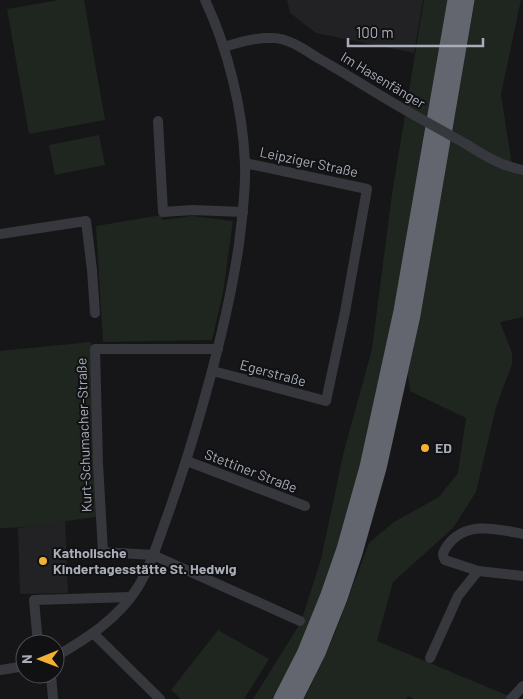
<svg xmlns="http://www.w3.org/2000/svg" width="523" height="699" font-family="Barlow,sans-serif">
<style>
.built{fill:#222225}
.green{fill:#1e261f}
.lines{fill:none;stroke-linecap:round;stroke-linejoin:round}
.minor{stroke:#37383d;stroke-width:10}
.highway{stroke:#63666e;stroke-width:15}
.minor-bridge{stroke:#37383d;stroke-width:10}
.poi-dot{fill:#f2b134;stroke:#111113;stroke-width:2}
.labels{text-anchor:middle;stroke-width:4;stroke-linejoin:round;paint-order:stroke}
.street-label{font-size:14px;fill:#a8adb8;stroke:#111113}
.poi-label{font-size:14px;font-weight:bold;fill:#a8adb8;stroke:#111113;text-anchor:start}
</style>
<rect width="100%" height="100%" fill="#161618"/>
<!-- built -->
<g class="built">
<polygon points="287,0 423,0 414,53 316,33 290,13"/>
<polygon points="65,520 68,593 20,594 18,528"/>
</g>
<!-- green -->
<g class="green">
<polygon points="59,0 84,0 105,120 29,134 7,9"/>
<polygon points="424,0 450,0 388,351 346,525 324,590 300,650 275,699 253,699 301,622 321,559 344,451 372,349 392,194"/>
<polygon points="475,0 521,0 501,94 513,172 523,175 523,317 500,322 512,353 512,364 496,407 476,492 453,528 393,582 377,641 516,699 414,699 408,696 406,699 304,699 333,638 369,543 394,522 439,497 458,473 466,418 410,391 407,368"/>
<polygon points="99,135 105,165 55,175 49,145"/>
<polygon points="162,215 162,220 192,216 233,221 223,293 212,340 103,342 96,226"/>
<path d="M91,342L98,517C66,520 33,528 0,528V351Z"/>
<polygon points="218,630 269,659 244,699 181,699 171,690"/>
</g>
<g class="lines">
<!-- minor -->
<g class="minor">
<path d="M224,47C239,42 256,37 273,38C288,38 305,50 318,58C348,75 377,94 407,111"/>
<polyline points="158,121 163,212 193,210 243,212"/>
<path d="M466,144C485,156 501,166 523,170"/>
<polyline points="0,234 86,221 92,270 95,313"/>
<polyline points="218,349 95,349 98,463 103,552 153,555 300,621"/>
<polyline points="213,371 326,401 345,312 367,189 245,163"/>
<polyline points="187,461 305,506"/>
<path d="M523,534C497,529 466,520 447,546C444,551 441,554 445,560L478,571L523,576"/>
<polyline points="81,555 103,552"/>
<polyline points="94,634 160,699"/>
<polyline points="38,644 34,600 130,597"/>
<path d="M55,657C86,639 118,619 138,587C149,569 156,548 163,528C175,495 186,462 196,428C214,367 230,306 239,244C242,218 246,191 245,164C243,110 228,49 205,0"/>
<polyline points="430,658 458,596 478,571"/>
<polyline points="0,670 25,666"/>
<polyline points="51,674 53,699"/>
<polyline points="511,699 523,686"/>
</g>
<!-- highway -->
<g class="highway">
<polyline points="281,699 304,654 328,595 344,549 367,467 401,311 455,0"/>
<polyline points="295,699 318,653 340,598 355,553 379,468 413,315 467,0"/>
</g>
<!-- minor-bridge -->
<polyline class="minor-bridge" points="407,111 466,144"/>
</g>
<!-- markers -->
<g class="poi-dot">
<circle cx="425" cy="448" r="5"/>
<circle cx="43" cy="561" r="5"/>
</g>
<g class="labels">
<!-- street labels -->
<g class="street-label">
<text transform="translate(383 80) rotate(31)" y="5">Im Hasenfänger</text>
<text transform="translate(309 162) rotate(12)" y="5">Leipziger Straße</text>
<text transform="translate(273 373) rotate(15)" y="5">Egerstraße</text>
<text transform="translate(84 435) rotate(-92)" y="5">Kurt-Schumacher-Straße</text>
<text transform="translate(251 471) rotate(21)" y="5">Stettiner Straße</text>
</g>
<!-- poi labels -->
<g class="poi-label">
<text x="435" y="453">ED</text>
<text x="53" y="558">Katholische<tspan x="53" dy="16">Kindertagesstätte St. Hedwig</tspan></text>
</g>
</g>
<!-- north arrow -->
<g transform="translate(40 659) rotate(269)"><circle r="24" fill="#111113" stroke="#4d4f55"/>
<path d="M0-4L9 19L0 12L-9 19Z" fill="#f2b134"/>
<text y="-8" font-size="14" font-weight="bold" text-anchor="middle" fill="#a8adb8">N</text>
</g>
<!-- scale -->
<path d="M348 38v8h135v-8" fill="none" stroke="#a8adb8" stroke-width="2.5"/>
<text x="356" y="38" font-size="15" fill="#a8adb8" stroke="#111113" stroke-width="4" paint-order="stroke">100 m</text>
</svg>
